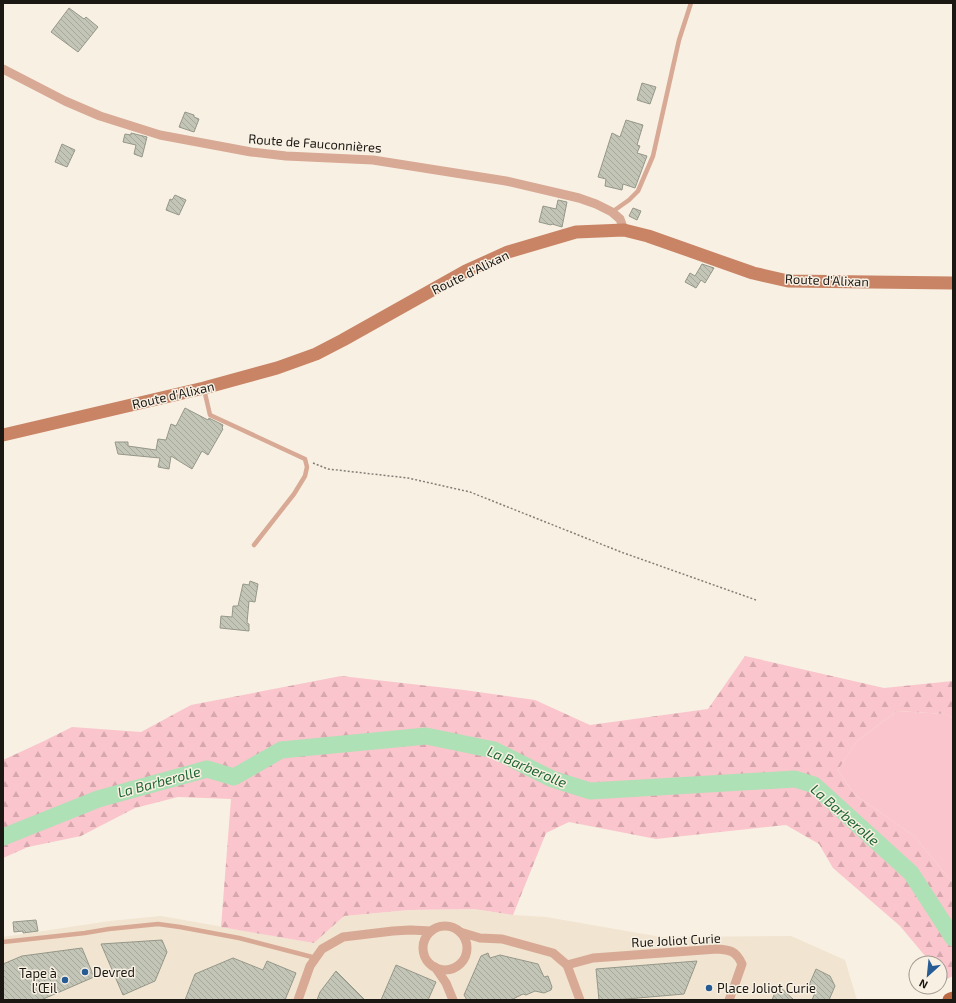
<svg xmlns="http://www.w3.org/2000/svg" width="956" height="1003" font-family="'Exo 2',sans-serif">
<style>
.built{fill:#f1e4d0}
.grass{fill:#fac5cc}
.forest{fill:url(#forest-firs)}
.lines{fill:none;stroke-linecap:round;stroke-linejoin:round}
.river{stroke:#aee1b5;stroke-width:17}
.building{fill:url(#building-back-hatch);stroke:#959789}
.path{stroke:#837e75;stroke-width:1.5;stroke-dasharray:2 2;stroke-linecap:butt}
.lane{stroke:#d8a994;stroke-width:4.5}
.street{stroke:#d8a994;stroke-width:9}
.secondary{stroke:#c98466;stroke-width:13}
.primary{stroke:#bc6943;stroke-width:15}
.poi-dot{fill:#265b94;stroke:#f8f0e3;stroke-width:1.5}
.labels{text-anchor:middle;stroke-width:3;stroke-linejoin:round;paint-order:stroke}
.street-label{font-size:13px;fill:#1b1813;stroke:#f8f0e3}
.poi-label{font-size:13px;fill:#1b1813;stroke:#f8f0e3;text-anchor:start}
.water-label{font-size:14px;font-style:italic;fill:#1f6732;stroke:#f8f0e3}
</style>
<defs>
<pattern id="forest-firs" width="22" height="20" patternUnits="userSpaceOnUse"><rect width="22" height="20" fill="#fac5cc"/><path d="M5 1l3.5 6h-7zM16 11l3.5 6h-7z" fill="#d6a8ae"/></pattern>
<pattern id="building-back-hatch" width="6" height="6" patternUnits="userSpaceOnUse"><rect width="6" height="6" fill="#c3c5b7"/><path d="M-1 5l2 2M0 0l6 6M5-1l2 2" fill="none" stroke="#a7a89c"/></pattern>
</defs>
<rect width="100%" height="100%" fill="#f8f0e3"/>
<!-- built -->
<polygon class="built" points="474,909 513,915 546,917 661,937 791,936 845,960 857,1000 3,1000 3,937 110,921 161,916 314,943 344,916 409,910"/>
<!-- grass -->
<polygon class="grass" points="897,711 945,714 953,718 953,883 914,836 854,794 838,770 857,741"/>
<!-- forest -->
<polygon class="forest" points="745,656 884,688 953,681 953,718 945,714 897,711 857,741 838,770 854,794 914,836 953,883 953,976 945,980 940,974 940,963 931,963 900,926 833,868 819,844 786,825 656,839 569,822 546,833 513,915 474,909 409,910 344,916 314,943 221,927 231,799 178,797 135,808 81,836 28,847 3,858 3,760 44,741 72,727 141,732 191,705 341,676 464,690 535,700 590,725 708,709"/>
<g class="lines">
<!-- river -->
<polyline class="river" points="3,837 98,799 207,769 234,777 281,750 426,736 494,750 552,779 590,791 795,779 814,785 911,873 953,938"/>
</g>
<!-- building -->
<g class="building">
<polygon points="69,8 84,19 86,17 98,27 78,52 51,32"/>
<polygon points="642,83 656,87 650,104 637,100"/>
<polygon points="185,112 194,115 194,117 199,119 194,132 179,127"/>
<polygon points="626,120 643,125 637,145 640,146 637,153 647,156 635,188 623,184 622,190 605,186 606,179 598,177 612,133 620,137"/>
<polygon points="131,133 147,137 142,157 134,154 136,145 123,142 125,134 131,135"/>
<polygon points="62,144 75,150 67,167 55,162"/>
<polygon points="175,195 186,200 179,215 166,210 170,199 172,200"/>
<polygon points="558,200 567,202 562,227 552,224 551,225 539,222 543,206 556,209"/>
<polygon points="633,208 641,211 637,220 629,216"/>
<polygon points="702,264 714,268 705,283 701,280 696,288 685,282 690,273 695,276"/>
<polygon points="185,408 208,420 209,418 223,425 222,428 223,429 208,455 202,451 192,469 171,456 169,469 158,467 160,458 118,454 115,442 128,442 128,446 156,450 158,439 166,440 171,424 176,426"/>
<polygon points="250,581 258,584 255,602 249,601 247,623 249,624 249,631 220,628 221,616 232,617 233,606 238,606 243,584 249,585"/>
<polygon points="36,920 38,931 23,933 23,931 14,932 13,922"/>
<polygon points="162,940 167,952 155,981 123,995 101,944"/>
<polygon points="82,948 94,977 41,1000 3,1000 3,964 22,956"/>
<polygon points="488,953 490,958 500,955 538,964 544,977 548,976 552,987 551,990 544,993 535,991 526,995 523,994 511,1000 467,1000 464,995 481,956"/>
<polygon points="233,958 263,970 267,961 296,973 285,1000 185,1000 195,974"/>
<polygon points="697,961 684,994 615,1000 599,1000 596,969"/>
<polygon points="396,965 436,982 428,1000 381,1000"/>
<polygon points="816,969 830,976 835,986 829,1000 812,1000 817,988 809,985"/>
<polygon points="336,971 365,1000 317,1000 320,992"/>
<polygon points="778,985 794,1000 772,1000"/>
</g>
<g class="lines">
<!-- path -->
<polyline class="path" points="313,463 328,469 408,478 470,492 621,552 756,600"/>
<!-- lane -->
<g class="lane">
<polyline points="612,212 629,200 638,191 653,156 679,40 691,3"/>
<polyline points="204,389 210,415 305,459 307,467 305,476 294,494 254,545"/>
<polyline points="3,942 85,933 109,929 158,924 180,927 239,938 316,958"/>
</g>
<!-- street -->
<g class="street">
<polyline points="3,69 65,101 100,116 160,135 251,152 286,156 373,160 506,181 579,198 596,204 612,212 620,219 624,230"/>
<circle cx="445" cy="948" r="22"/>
<polyline points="460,932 480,938 502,939 553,953 567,965 580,1000"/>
<path d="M567,965L593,958L717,949C731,950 736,951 742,964L734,987L729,1000"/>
<polyline points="435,967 446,983 453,1000"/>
<polyline points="298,1000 310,966 322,949 343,937 393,931 410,930 431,931"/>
</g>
<!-- secondary -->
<polyline class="secondary" points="3,435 204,388 277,368 316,354 343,340 466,271 508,252 576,232 624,230 648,236 753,273 788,281 953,283"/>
<!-- primary -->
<polyline class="primary" points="950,1000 953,999"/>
</g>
<!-- markers -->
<g class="poi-dot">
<circle cx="85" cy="972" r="4"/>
<circle cx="65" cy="980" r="4"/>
<circle cx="709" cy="988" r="4"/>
</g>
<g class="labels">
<!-- street labels -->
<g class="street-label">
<text transform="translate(315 143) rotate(4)" y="5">Route de Fauconnières</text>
<text transform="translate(470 272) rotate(-26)" y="5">Route d'Alixan</text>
<text transform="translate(827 280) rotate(2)" y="5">Route d'Alixan</text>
<text transform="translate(173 395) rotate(-13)" y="5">Route d'Alixan</text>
<text transform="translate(676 940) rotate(-3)" y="5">Rue Joliot Curie</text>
</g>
<!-- poi labels -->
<g class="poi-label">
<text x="93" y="977">Devred</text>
<text x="57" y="978" text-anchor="end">Tape à<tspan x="57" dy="15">l'Œil</tspan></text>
<text x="717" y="993">Place Joliot Curie</text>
</g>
<!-- water labels -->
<g class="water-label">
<text transform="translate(527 767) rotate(23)" y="5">La Barberolle</text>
<text transform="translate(159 782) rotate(-15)" y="5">La Barberolle</text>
<text transform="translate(845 815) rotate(41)" y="5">La Barberolle</text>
</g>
</g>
<!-- border -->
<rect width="956" height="1003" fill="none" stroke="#1b1813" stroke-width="8"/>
<!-- north arrow -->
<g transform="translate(928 975) rotate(207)"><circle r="19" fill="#f8f0e3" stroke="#a09a90"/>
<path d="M0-3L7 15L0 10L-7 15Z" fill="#265b94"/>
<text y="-6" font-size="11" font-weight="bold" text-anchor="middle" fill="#1b1813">N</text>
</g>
</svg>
